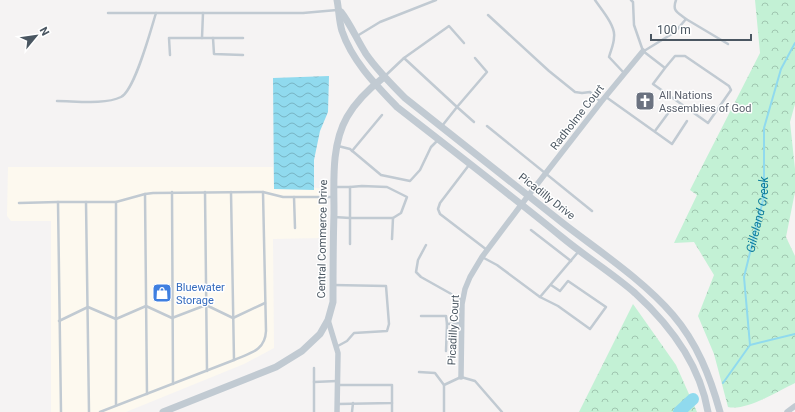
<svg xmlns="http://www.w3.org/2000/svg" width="795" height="412" font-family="Roboto,sans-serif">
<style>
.commercial{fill:#fdf9ef}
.forest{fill:url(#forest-crowns)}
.water{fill:url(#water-waves)}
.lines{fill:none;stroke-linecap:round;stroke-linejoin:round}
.stream{stroke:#90daee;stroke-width:2}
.river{stroke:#90daee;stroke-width:12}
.service{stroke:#c1cad2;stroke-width:2.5}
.minor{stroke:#c1cad2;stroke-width:5.5}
.tertiary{stroke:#c1cad2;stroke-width:7}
.labels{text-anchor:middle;stroke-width:3;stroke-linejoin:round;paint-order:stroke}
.worship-label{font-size:11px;fill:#5b616d;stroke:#fff;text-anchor:start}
.street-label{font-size:11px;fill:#4a5661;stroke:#fff}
.shop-label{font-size:11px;fill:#366cbe;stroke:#fff;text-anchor:start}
.water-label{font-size:12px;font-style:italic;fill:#0c7c9b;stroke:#fff}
</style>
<defs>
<pattern id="forest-crowns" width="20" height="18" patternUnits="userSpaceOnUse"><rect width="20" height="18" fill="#c3f1d5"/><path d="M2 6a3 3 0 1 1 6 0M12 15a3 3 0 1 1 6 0" fill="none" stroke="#a0c6b0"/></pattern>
<pattern id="water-waves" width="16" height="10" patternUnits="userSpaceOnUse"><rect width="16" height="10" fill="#90daee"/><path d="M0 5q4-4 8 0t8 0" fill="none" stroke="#78b4c4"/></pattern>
</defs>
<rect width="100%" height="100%" fill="#f5f3f3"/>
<!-- commercial -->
<polygon class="commercial" points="8,167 273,167 274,189 324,188 321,238 273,239 274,348 244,364 126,412 51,412 51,221 11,221 7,216"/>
<!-- forest -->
<g class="forest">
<path d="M755,0H795V104L790,122L795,169V192L786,237L795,256V383C778,391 747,411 728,407L714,354L698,316L714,275L694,242L674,243L697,195L690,190L760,53Z"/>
<polygon points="633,304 676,365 697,412 579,412"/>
</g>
<!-- water -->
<polygon class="water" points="329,76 328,112 320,131 314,160 314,190 274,189 273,78"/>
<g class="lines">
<!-- stream -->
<g class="stream">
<polyline points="750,345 795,334"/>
<path id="s1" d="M723,383L750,345L744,277L764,196V128L781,69L795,43"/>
</g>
<!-- river -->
<polyline class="river" points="679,412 693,399"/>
<!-- service -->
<g class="service">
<path d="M595,0C601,9 616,26 614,37C614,44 611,50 609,57L624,73"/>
<polyline points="631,0 633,2 634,25 643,51 665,68 653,84 708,123 731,90 729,86 685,56 675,56 665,68"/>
<polyline points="108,13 303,13 337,10"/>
<polyline points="203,13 202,38 243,38"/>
<polyline points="488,15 549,71 575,92 582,93 590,92 601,102"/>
<polyline points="686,19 728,44"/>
<polyline points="357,36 380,22 436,0"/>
<polyline points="213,38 214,54 243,55"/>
<path d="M644,51L675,32L686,19C677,12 672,11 676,0"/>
<polyline points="170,55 169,38 202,38"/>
<polyline points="404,58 449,26 464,43"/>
<polyline points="385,76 404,58 457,107 442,126"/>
<polyline points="606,97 672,144 687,121"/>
<path d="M57,101C75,101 105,105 121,97C135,90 151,29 156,13"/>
<polyline points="474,122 457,107 487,72 475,58"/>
<polyline points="487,126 592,211"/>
<polyline points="655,131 669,112"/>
<polyline points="338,146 350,149 381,175 410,181 420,170 431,147 438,140"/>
<polyline points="352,151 382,115"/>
<polyline points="469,165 440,203 438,209 440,214 487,250"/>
<polyline points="335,187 350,187 350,218 393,218"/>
<polyline points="350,187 362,186 387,187 407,197 401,213 393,218 392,239"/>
<polyline points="172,192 173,384"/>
<polyline points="205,192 207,371"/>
<polyline points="231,192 234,360"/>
<polyline points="145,194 147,394"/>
<polyline points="294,197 295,228"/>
<polyline points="86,202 89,412"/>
<polyline points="116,202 116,405"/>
<polyline points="19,203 58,202"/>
<polyline points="334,217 350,218 350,244"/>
<polyline points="531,230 571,261"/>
<polyline points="426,245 418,260 416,272 421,277 462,300"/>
<polyline points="482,257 497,265 540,297 579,251"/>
<polyline points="333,285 386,286 389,324 387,331 354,333 347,341 336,347"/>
<polyline points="540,297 558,306 590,329 606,307 568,281 560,291 551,285"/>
<polyline points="421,316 446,316 447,324 461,323"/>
<polyline points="59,321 88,307 116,319 146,306 172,318 206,305 233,318 265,303"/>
<polyline points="446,351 447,324"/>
<polyline points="314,368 314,412"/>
<polyline points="419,372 435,373 444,385"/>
<polyline points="314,382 337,381"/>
<polyline points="338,385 392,385 392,403 338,404"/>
<polyline points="61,412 58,202 116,202 145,194 153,193 263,192 283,197 333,197"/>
<path d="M100,412L234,360C250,353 265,351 266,331L263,192"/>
<polyline points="352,412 353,403"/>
<polyline points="392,412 392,403"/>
<polyline points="444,412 444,385 461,377 475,381 502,412"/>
</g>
<!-- minor -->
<g class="minor">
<polyline points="328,320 338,353 337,412"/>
<polyline points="461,377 462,304 465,289 470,277 482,257 521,205 601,102 643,51"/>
<polyline points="787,412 795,406"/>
</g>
<!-- tertiary -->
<g class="tertiary">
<path d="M337,0C339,10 339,21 342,31C352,61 376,85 397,107C452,150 508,193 563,238C586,257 612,273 635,293C669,324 700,365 708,412"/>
<path d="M341,12C351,25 357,40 366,54C377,70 391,84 405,98C458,140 511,182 564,224C599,251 644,281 673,315C697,343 710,376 720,412"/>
<path d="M163,412L276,367L302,351L320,334L328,320L333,302C333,273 333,243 334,213C334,182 331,145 347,117C356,101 370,88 384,77"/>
</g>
</g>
<!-- icons -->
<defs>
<symbol id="church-square" viewBox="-11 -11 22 22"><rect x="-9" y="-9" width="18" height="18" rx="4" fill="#6b7280" stroke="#fff"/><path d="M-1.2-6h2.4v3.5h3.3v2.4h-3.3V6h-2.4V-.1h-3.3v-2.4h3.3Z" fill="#fff"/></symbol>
<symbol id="shop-square" viewBox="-11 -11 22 22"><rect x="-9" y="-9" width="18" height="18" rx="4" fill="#3f7fe0" stroke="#fff"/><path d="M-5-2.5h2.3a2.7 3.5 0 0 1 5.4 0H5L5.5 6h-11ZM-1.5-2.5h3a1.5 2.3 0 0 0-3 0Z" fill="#fff"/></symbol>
</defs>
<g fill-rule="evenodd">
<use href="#church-square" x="634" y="90" width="22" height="22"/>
<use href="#shop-square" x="151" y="282" width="22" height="22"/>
</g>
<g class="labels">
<!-- worship labels -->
<g class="worship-label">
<text x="659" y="99">All Nations<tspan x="659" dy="13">Assemblies of God</tspan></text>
</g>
<!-- street labels -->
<g class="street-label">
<text transform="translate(577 117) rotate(-52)" y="4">Radholme Court</text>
<text transform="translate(547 196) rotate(38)" y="4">Picadilly Drive</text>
<text transform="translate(322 239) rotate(-89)" y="4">Central Commerce Drive</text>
<text transform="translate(453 330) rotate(-87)" y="4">Picadilly Court</text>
</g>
<!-- shop labels -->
<g class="shop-label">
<text x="176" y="291">Bluewater<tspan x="176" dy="13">Storage</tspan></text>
</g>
<!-- water labels -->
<g class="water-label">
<text dy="4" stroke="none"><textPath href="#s1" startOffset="179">Gilleland Creek</textPath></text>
</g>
</g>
<!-- north arrow -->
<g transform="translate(36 36) rotate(61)" stroke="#ffffff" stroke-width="3" paint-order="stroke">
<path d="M0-3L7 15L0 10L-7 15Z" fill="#4a5661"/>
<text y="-6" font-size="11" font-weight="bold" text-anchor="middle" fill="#4a5661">N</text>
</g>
<!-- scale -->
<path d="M651 34v6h100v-6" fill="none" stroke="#4a5661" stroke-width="2"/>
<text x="657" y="34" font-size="12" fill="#4a5661" stroke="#ffffff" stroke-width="3" paint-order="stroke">100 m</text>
</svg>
